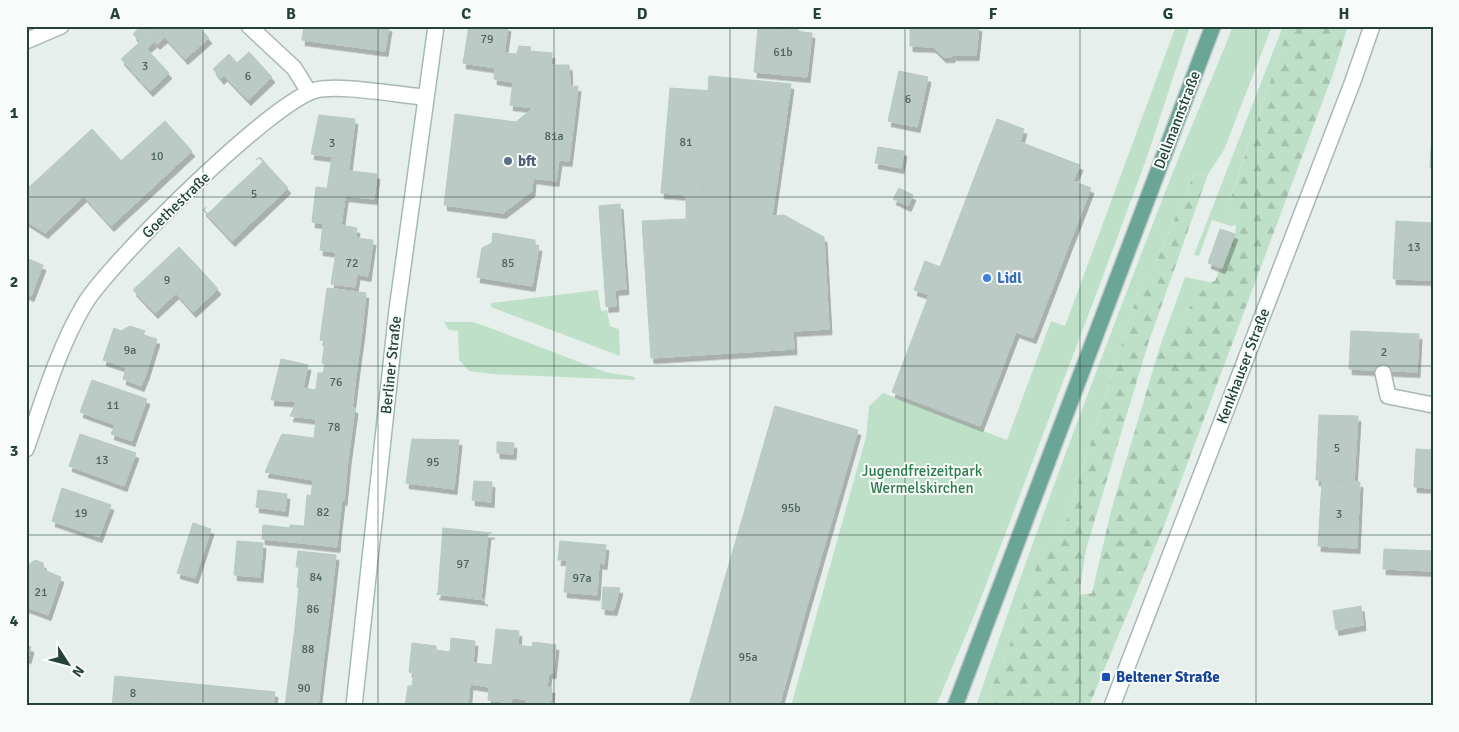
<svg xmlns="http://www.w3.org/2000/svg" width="1459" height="732" font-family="Signika,sans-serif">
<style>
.green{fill:#bfe0c8}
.forest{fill:url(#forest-firs)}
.building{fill:#bbcac4;stroke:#b8c9c2;filter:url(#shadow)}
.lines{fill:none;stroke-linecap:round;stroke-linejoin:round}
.minor-casing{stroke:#a8b8b2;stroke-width:18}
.tertiary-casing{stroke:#a8b8b2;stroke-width:18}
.secondary-casing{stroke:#a4bbb3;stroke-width:18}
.primary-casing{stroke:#c2cac8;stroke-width:18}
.minor{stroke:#fff;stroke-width:15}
.tertiary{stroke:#fff;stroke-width:15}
.secondary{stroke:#fff;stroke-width:15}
.primary{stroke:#6aa596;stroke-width:15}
.grid{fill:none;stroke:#24423a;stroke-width:1;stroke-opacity:0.55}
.service-dot{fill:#5c6f8a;stroke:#f7fbf9;stroke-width:2}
.shop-dot{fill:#3f7fe0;stroke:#f7fbf9;stroke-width:2}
.transit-dot{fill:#1a4fb4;stroke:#f7fbf9;stroke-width:2}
.labels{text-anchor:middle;stroke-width:4;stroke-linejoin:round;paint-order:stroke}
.number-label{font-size:12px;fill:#4a645c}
.street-label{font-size:15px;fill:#24423a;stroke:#f7fbf9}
.service-label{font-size:15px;font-weight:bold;fill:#4e5e75;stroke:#f7fbf9;text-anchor:start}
.shop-label{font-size:15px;font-weight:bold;fill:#366cbe;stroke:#f7fbf9;text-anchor:start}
.park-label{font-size:15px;fill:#2d7a4b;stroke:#f7fbf9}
.transit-label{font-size:15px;font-weight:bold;fill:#164399;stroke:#f7fbf9;text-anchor:start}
.neatline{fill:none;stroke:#24423a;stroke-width:2}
.grid-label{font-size:16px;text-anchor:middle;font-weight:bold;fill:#24423a}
</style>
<defs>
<pattern id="forest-firs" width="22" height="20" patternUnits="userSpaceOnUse" patternTransform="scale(1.25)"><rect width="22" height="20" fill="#bfe0c8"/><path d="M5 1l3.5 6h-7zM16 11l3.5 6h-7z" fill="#a4c1ad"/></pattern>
<filter id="shadow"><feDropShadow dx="3" dy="5.5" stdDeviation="0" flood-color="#0004"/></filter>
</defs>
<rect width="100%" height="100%" fill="#e6efeb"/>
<!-- green -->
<g class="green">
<polygon points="1176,26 1190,26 1146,160 1097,292 976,611 936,706 791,706 866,437 869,406 883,393 1007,440 1051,321 1065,326"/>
<path d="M1233,26H1272L1224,150L1208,174L1193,176L1155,265L1141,283L1063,530L1041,554L1007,653L983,706H976C1036,528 1103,352 1171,177C1191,126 1213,77 1233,26Z"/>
<polygon points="1283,26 1289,26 1229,202 1236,225 1231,226 1212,220 1199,256 1194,255"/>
<polygon points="1185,277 1209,282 1160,346"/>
<polygon points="598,290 601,311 607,310 610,326 619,329 620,356 491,307 491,303"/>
<polygon points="444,322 472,322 485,326 605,372 635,377 635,380 493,374 469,371 459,360 458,331 449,330"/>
</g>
<!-- forest -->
<polygon class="forest" points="1289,26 1348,26 1333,74 1164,526 1089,706 983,706 1007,653 1041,553 1063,530 1141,283 1155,265 1193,176 1208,174 1149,341 1086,549 1079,595 1092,593 1111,511 1160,346 1209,282 1215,281 1235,234 1236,225 1229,203"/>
<!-- building -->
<g class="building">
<polygon points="146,26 155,26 165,37 157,44 143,29"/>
<polygon points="155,26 198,26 209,38 185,59"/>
<polygon points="304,26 389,26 385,51 302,40"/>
<polygon points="469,26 508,26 502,69 463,63"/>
<polygon points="771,26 798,26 798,31 771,29"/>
<polygon points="910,26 953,26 952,57 943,57 933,47 910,46"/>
<polygon points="953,26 979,26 976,55 953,55"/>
<polygon points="140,27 154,42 146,49 133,34"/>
<polygon points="758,27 812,33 807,77 754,72"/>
<polygon points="140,42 169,73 150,91 121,59"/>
<polygon points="519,46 531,47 530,51 552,53 551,65 569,65 570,86 548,88 494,79 495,68 502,69 504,53 517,54"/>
<polygon points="249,52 272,77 248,100 224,75"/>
<polygon points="229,54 237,63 221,79 213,69"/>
<polygon points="899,71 928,77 917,127 888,121"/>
<polygon points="709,76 791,84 772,216 784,215 824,237 829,329 793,331 794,349 651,358 642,221 686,219 686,195 702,196 712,91 708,91"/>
<polygon points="513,82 548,88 578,86 575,113 510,105"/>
<polygon points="670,88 712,91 702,196 661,193"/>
<polygon points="533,108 539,109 531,178 533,178 532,191 503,213 444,205 455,114 516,122"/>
<polygon points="539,109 575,113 569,161 559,160 556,181 531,178"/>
<polygon points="319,115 355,119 350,159 311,154"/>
<polygon points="997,119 1024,129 1020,142 1080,165 1073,181 1091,188 1033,338 1016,332 980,426 892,392 929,295 914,290 925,261 940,267"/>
<polygon points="165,121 192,151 149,191 121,161"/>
<polygon points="92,129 149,191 111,226 84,196 45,233 26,221 26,190"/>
<polygon points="1432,130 1433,130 1433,168 1430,168"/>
<polygon points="878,147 904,151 901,168 875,163"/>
<polygon points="260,157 288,188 232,241 203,210 206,207 204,210 208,214 221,201 263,162 259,158 256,160"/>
<polygon points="332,157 350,159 348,176 352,177 350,192 327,189"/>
<polygon points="343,170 377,174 374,199 345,196 346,191 340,190"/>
<polygon points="316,187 346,191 341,226 312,222"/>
<polygon points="899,188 913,195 908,206 893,199"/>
<polygon points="620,204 626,289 615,290 616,306 606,307 599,206"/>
<polygon points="1396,221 1433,223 1431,280 1393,279"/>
<polygon points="323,224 341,226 339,236 373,240 368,276 357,274 355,287 331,284 336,252 320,250"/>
<polygon points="341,225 357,228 356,238 339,236"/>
<polygon points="1220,229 1235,234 1222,268 1208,263"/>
<polygon points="493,233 535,240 535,245 539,246 532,286 477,277 482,248 492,243"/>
<polygon points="179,247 201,270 155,313 133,290"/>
<polygon points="26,258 43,265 31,296 26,294"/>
<polygon points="201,270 218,289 193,312 176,293"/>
<polygon points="327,288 366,293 362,330 322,325"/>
<polygon points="322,325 362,330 357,367 322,363 325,341 320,340"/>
<polygon points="130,326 145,331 143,335 157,339 146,374 103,360 114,328 121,331"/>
<polygon points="1351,331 1419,334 1417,372 1349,369"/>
<polygon points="281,359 308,365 303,388 316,390 314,403 271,400"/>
<polygon points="322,363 357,367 352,408 314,403 318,373 323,373 325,364"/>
<polygon points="126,368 146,374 141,386 123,379"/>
<polygon points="92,380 147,399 135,432 80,412"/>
<polygon points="297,401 355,408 348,459 275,449 282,434 314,438 316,419 290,416"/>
<polygon points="775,406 858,430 806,609 723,585"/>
<polygon points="1319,415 1358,416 1354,482 1316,480"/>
<polygon points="115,425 135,432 132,441 111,434"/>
<polygon points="80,434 136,453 124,486 69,466"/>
<polygon points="412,439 459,440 454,489 406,483"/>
<polygon points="497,442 514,443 513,454 497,453"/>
<polygon points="275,449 348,459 344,500 311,496 313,480 265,472"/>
<polygon points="1416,449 1433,450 1433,488 1414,487"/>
<polygon points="474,481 492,482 491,502 472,500"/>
<polygon points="1322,481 1360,482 1357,548 1318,546"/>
<polygon points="62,488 111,505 99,537 52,521"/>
<polygon points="258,490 287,494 285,511 256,507"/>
<polygon points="307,495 342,499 338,534 304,530"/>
<polygon points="193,523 211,529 195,578 177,573"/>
<polygon points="263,525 290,528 290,525 304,526 302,543 262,539"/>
<polygon points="443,528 492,533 488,534 481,598 485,600 436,594 438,593"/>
<polygon points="304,530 338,534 337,547 302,543"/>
<polygon points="237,541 263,543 260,577 234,575"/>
<polygon points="560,541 606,545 604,564 599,563 597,595 564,592 567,560 558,560"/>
<polygon points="1384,549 1433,551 1433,571 1383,569"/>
<polygon points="298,551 336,555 332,591 297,587 299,567 296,567"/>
<polygon points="35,560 43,563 44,570 61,577 48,615 26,607 26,567"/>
<polygon points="723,585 806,609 779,706 689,706"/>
<polygon points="299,587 332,591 327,631 295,627"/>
<polygon points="603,587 620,588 614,610 602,609"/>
<polygon points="1361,606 1363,625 1336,630 1333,611"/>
<polygon points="295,627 327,631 322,671 290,667"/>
<polygon points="496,629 519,631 518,645 532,647 533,642 556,645 553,673 549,673 547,687 552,688 550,706 526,706 526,699 512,698 511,703 488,700 489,687 470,684 468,706 430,703 429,706 405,706 408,686 412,686 414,673 409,672 412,643 436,646 436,650 450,652 451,638 475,641 473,663 492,665"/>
<polygon points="26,645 31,647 28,658 26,658"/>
<polygon points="290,667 322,671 318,706 285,706"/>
<polygon points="115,676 155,680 152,706 112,706"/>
<polygon points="155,680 195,684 192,706 152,706"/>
<polygon points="195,684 235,688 233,706 192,706"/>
<polygon points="235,688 275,692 273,706 233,706"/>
</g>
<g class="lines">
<defs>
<g id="minor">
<polyline points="249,26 294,68 309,92"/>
<polyline points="26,41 61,26"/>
<polyline points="1383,373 1388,396 1433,405"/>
<path d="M26,449C43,401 58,349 84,305C109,263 272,101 316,90C340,84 398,95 425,97"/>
</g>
<polyline id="tertiary" points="1112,706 1353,81 1372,26"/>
<polyline id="secondary" points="354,706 397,310 436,26"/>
<polyline id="primary" points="955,706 1213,26"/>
</defs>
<!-- minor casing -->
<use href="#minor" class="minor-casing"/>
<!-- tertiary casing -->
<use href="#tertiary" class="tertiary-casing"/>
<!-- secondary casing -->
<use href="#secondary" class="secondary-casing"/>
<!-- primary casing -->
<use href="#primary" class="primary-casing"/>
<!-- minor -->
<use href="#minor" class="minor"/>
<!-- tertiary -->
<use href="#tertiary" class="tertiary"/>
<!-- secondary -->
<use href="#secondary" class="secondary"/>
<!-- primary -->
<use href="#primary" class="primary"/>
</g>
<!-- grid -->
<path class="grid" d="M203,26V706M378,26V706M554,26V706M730,26V706M905,26V706M1080,26V706M1256,26V706M26,197H1433M26,366H1433M26,535H1433"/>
<!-- markers -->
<circle class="service-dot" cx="508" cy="161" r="5"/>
<circle class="shop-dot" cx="987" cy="278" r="5"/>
<rect class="transit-dot" x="1101" y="672" width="10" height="10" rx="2.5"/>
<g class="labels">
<!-- number labels -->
<g class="number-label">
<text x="487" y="43">79</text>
<text x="783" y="56">61b</text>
<text x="145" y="70">3</text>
<text x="248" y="80">6</text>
<text x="908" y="103">6</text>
<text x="554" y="140">81a</text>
<text x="686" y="146">81</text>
<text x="332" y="147">3</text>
<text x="157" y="160">10</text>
<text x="254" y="198">5</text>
<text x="1414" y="251">13</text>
<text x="352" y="267">72</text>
<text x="508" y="267">85</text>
<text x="167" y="284">9</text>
<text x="130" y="354">9a</text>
<text x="1384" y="356">2</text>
<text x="336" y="386">76</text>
<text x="113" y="409">11</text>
<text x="334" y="431">78</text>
<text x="1337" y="452">5</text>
<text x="102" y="464">13</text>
<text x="433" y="466">95</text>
<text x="791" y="512">95b</text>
<text x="323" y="516">82</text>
<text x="81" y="517">19</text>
<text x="1339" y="518">3</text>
<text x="463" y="568">97</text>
<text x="316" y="581">84</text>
<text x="582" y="582">97a</text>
<text x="41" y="596">21</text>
<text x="313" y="613">86</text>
<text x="308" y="653">88</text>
<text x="748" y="661">95a</text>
<text x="304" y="692">90</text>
<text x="133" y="697">8</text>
</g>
<!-- street labels -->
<g class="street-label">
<text transform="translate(1177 120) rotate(-69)" y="5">Dellmannstraße</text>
<text transform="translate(176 205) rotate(-44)" y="5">Goethestraße</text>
<text transform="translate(391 365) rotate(-84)" y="5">Berliner Straße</text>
<text transform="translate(1243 366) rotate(-69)" y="5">Kenkhauser Straße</text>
</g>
<!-- service labels -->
<g class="service-label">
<text x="518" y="166">bft</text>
</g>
<!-- shop labels -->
<g class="shop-label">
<text x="997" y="283">Lidl</text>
</g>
<!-- park labels -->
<g class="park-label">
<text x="922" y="476">Jugendfreizeitpark<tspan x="922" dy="17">Wermelskirchen</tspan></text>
</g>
<!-- transit labels -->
<g class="transit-label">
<text x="1116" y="682">Beltener Straße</text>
</g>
</g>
<!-- border -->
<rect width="1459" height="732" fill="none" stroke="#f7fbf9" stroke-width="55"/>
<!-- north arrow -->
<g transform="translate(68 664) rotate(126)" stroke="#f7fbf9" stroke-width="4" paint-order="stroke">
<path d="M0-4L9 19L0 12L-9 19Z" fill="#24423a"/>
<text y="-8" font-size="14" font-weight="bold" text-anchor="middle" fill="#24423a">N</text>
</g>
<rect x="28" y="28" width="1404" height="676" class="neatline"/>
<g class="grid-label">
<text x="115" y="19">A</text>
<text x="291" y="19">B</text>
<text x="466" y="19">C</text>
<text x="642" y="19">D</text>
<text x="817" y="19">E</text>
<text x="993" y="19">F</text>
<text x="1168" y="19">G</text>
<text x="1344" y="19">H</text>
<text x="14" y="118">1</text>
<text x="14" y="287">2</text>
<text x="14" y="456">3</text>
<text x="14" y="626">4</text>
</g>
</svg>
